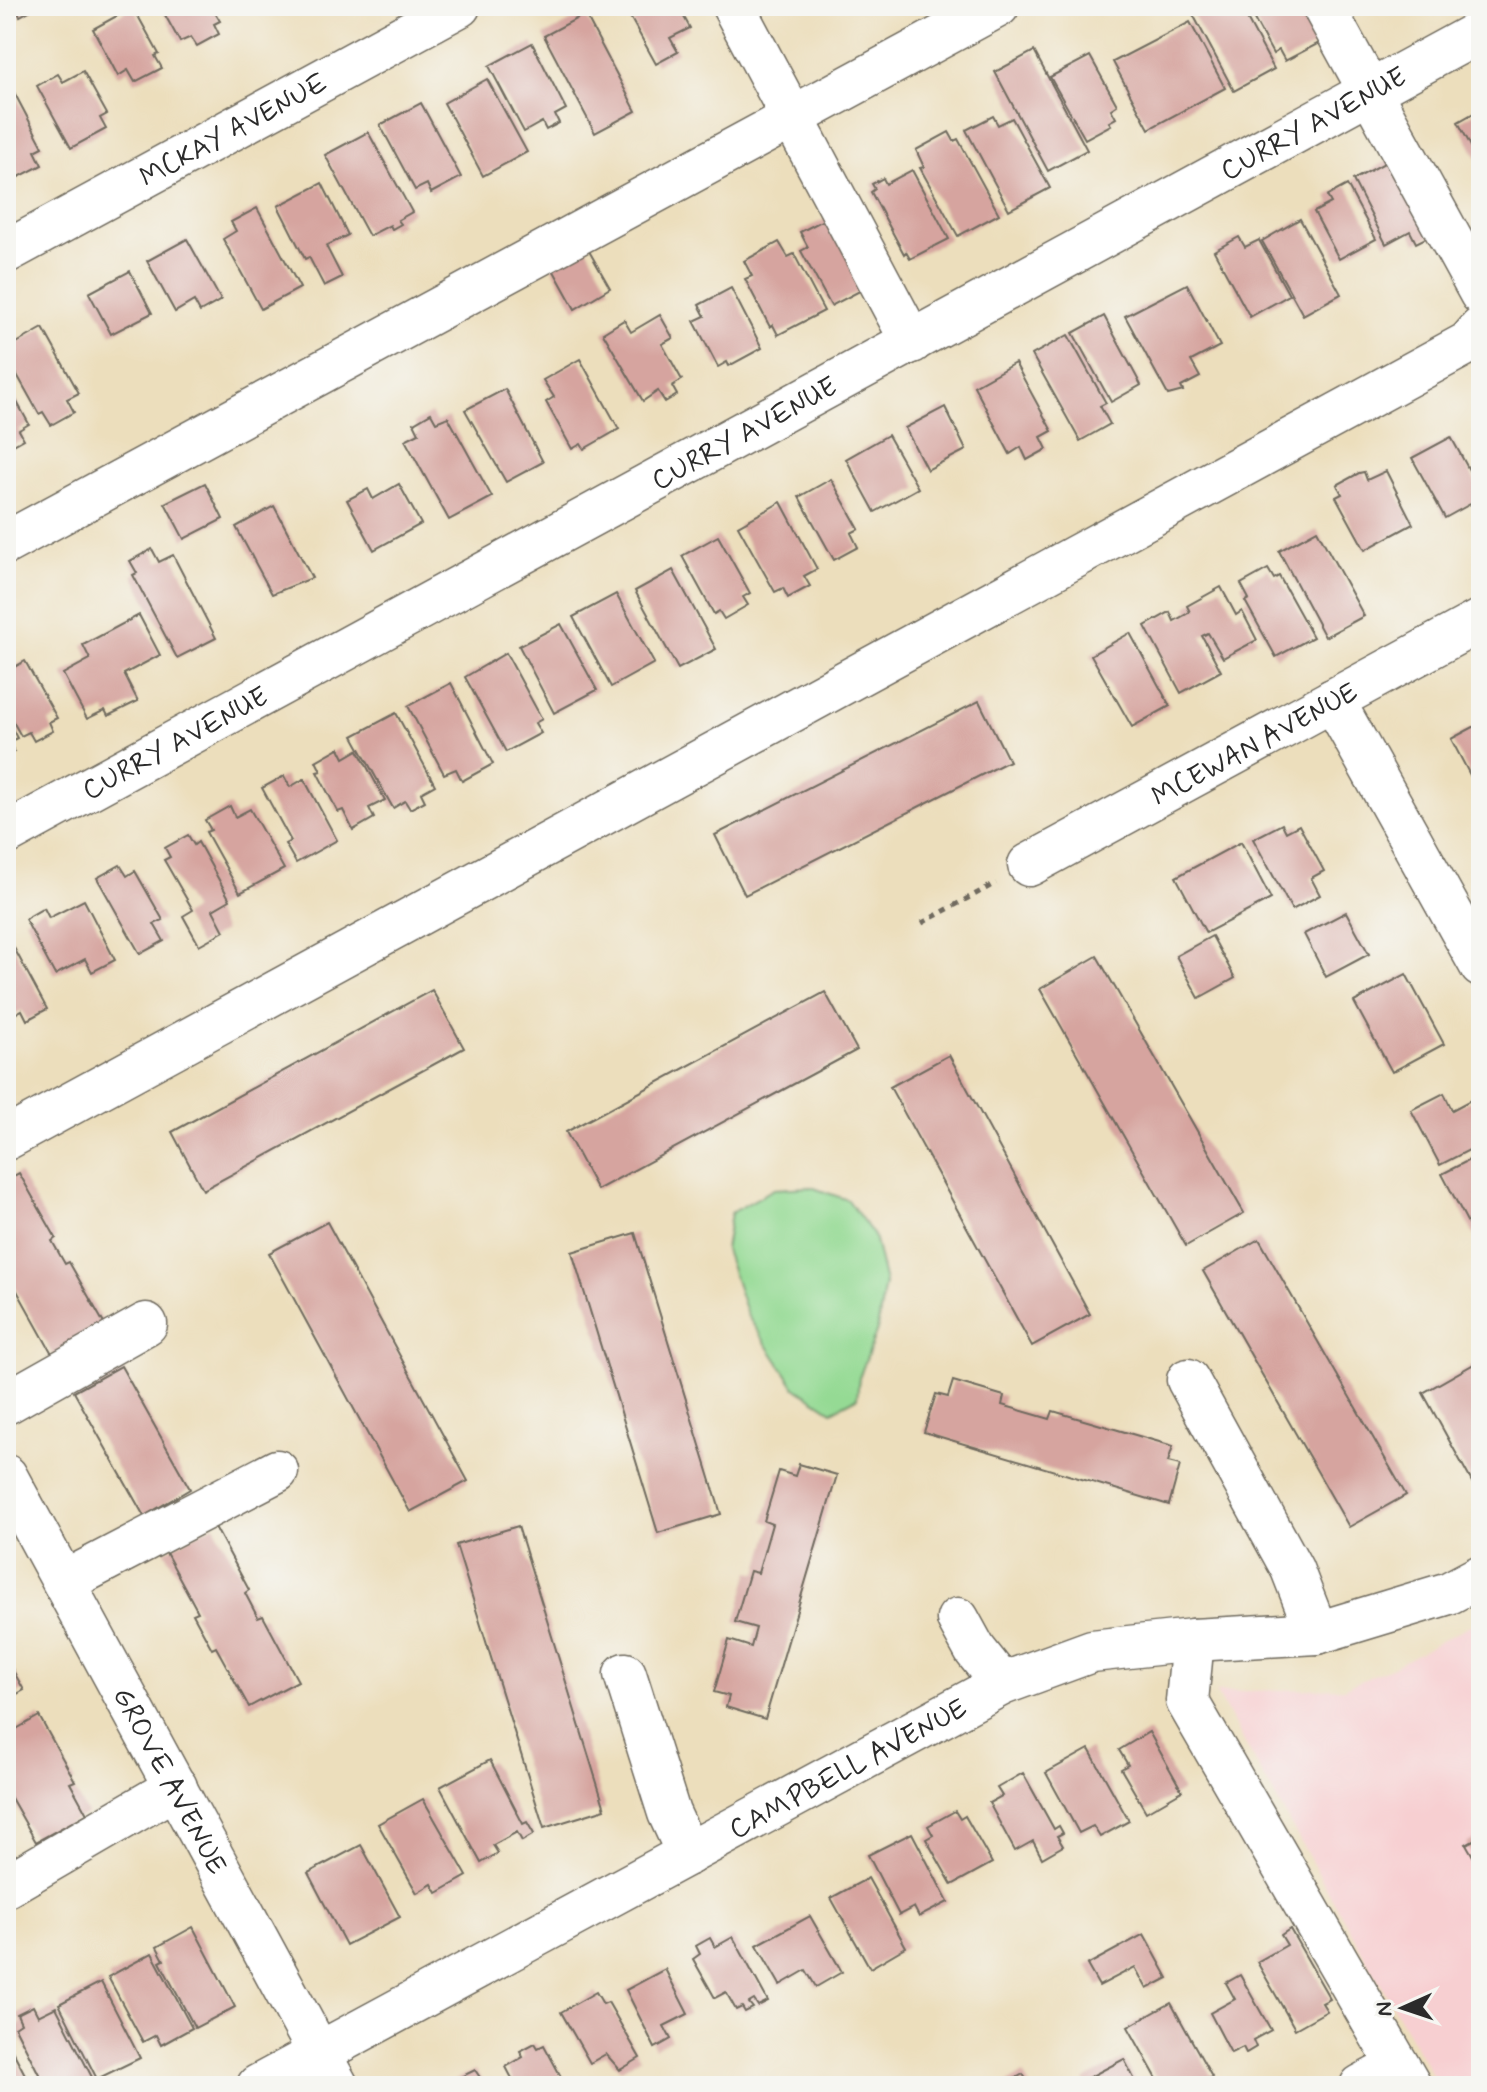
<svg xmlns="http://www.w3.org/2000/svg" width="1487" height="2092" font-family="Mynerve,sans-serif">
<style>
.built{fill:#f7cfd1}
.green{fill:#95da94;stroke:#608260;stroke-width:2}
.building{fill:#d6a49f}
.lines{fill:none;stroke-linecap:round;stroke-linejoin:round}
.minor-casing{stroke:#6f6a5e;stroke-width:45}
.path{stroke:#6f6a5e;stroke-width:5;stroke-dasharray:6 6;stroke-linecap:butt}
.minor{stroke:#fff;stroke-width:42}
.labels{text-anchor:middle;stroke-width:6;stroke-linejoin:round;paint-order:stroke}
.street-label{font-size:28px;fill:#2b2b2b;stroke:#f6f6f2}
</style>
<rect width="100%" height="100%" fill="#f6f6f2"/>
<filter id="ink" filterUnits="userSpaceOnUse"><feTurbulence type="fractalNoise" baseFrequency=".0125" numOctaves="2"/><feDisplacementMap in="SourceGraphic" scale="16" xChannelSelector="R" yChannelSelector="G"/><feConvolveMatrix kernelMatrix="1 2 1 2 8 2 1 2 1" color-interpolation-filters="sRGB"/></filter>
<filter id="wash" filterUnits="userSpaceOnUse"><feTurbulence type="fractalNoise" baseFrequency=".006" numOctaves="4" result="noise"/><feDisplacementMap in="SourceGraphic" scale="32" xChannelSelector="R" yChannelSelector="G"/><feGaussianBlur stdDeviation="1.8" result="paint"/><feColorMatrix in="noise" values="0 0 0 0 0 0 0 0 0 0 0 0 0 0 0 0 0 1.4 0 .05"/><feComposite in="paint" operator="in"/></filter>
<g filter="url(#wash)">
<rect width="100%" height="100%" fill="#ecdebc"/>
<!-- built -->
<polygon class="built" points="1481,1619 1481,2086 1438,2086 1216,1692 1344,1688 1395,1666"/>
<!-- green -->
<polygon class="green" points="811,1187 848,1200 874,1236 885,1283 877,1330 859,1378 857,1398 832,1411 795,1387 747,1315 725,1250 731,1213 774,1189"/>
<g id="blocks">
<!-- building -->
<g class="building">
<polygon points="15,6 38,6 20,16"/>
<polygon points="160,6 211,6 220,21 214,24 219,34 197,46 191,37 180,42"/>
<polygon points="624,6 678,6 690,28 670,38 678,52 656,64"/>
<polygon points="1192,6 1240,6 1274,69 1234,91 1189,7"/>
<polygon points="1257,6 1316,6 1327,39 1285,61 1279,50 1273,54 1249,10"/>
<polygon points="133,7 159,54 155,56 162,68 135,82 128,70 118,76 93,29"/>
<polygon points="585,14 636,111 595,133 544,36"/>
<polygon points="1190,22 1225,88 1149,129 1113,62"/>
<polygon points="532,43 566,109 555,115 559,123 546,130 542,122 524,132 489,66"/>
<polygon points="1034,51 1087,150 1048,171 995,72"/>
<polygon points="1090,56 1117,105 1111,109 1116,118 1109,122 1111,125 1085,139 1050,77"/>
<polygon points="83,71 107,114 100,118 106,129 71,148 37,86 58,74 63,82"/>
<polygon points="6,77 43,147 35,151 42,165 19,177 12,164 6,167"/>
<polygon points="487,79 527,152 483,176 444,103"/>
<polygon points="421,103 461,177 431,193 427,184 415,190 380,125"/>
<polygon points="1481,109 1481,165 1458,122"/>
<polygon points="993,116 998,125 1012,118 1050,188 1009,210 966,130"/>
<polygon points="368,132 412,212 398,220 401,224 392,229 390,225 369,236 325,155"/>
<polygon points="949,132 954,141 958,139 999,214 958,236 920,168 924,167 916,150"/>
<polygon points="1397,156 1438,232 1416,243 1410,231 1386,244 1353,180"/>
<polygon points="912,170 949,239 910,259 906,252 904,254 871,192 875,189 872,184 883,178 886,184"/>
<polygon points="322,183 348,235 326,246 342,277 324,286 309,257 305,259 278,206"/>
<polygon points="1347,185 1376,239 1339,259 1314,212 1331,203 1327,196"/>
<polygon points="257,208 300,288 261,309 223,239 236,231 231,222"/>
<polygon points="833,215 877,282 831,306 801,251 808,247 800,232"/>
<polygon points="1300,219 1341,294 1303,315 1262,241"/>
<polygon points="1239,237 1245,247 1259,240 1289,295 1250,317 1214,251"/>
<polygon points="187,239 221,300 200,312 194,301 175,312 147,261"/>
<polygon points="779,242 788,257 794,254 824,311 778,335 773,325 770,327 745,279 752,276 744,261"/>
<polygon points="585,244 610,288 575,309 550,264"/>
<polygon points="130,271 152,313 111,334 89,293"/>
<polygon points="1187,284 1220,346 1191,361 1200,377 1181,387 1183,391 1168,395 1125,316"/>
<polygon points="731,288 762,348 729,366 727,362 718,367 694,321 705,316 699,305"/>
<polygon points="660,315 673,338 662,344 682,380 672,386 677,395 665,402 658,391 643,401 603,333 624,320 631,332"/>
<polygon points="1104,316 1141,385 1111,402 1073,333"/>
<polygon points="43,328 79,393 67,399 74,412 51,425 43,412 39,414 6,355 6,349"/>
<polygon points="1068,335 1106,403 1100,406 1110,424 1080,441 1032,355"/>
<polygon points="580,359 619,429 584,449 581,444 572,449 546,402 554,397 543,380"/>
<polygon points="1015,363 1052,431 1041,437 1047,449 1027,460 1021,447 1010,454 974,386"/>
<polygon points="6,382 29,424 19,430 24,439 6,449"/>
<polygon points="505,389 543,462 506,482 465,410"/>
<polygon points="945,407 966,450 927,470 905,428"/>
<polygon points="431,413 436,422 448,417 492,497 449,520 405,440 419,433 414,423"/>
<polygon points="888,435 918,488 875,512 846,459"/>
<polygon points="1451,437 1481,492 1481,498 1445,518 1412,458"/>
<polygon points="1386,471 1413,524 1365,550 1336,497 1342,494 1337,485 1359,473 1364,472 1367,480"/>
<polygon points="831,479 859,529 851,533 858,547 834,560 799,497"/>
<polygon points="205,483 223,519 184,539 165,503"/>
<polygon points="399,484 421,524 374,550 347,500 368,489 373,499"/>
<polygon points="781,502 817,569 804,576 810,586 788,598 783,588 775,592 738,526"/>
<polygon points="274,506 312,578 272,594 236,527"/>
<polygon points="1317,530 1364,616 1325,637 1279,551"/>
<polygon points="718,536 750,593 743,597 748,605 724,619 719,611 714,614 682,556"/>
<polygon points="152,549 159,562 173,555 216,638 177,658 133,575 137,573 130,561"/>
<polygon points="1268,569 1274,579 1279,576 1313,637 1276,657 1245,601 1249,599 1241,584"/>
<polygon points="673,570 716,649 678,669 635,591"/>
<polygon points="1221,587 1236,615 1242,611 1257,640 1223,658 1208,633 1202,636 1221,671 1181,693 1145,626 1170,612 1174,621 1190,612 1187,606"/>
<polygon points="616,594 654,663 611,687 573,617"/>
<polygon points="139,615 160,655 124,674 138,701 108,716 105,710 87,719 63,674 90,659 83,645"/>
<polygon points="561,624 597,690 554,713 519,646"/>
<polygon points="1130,633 1170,706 1132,727 1091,655"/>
<polygon points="506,653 542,719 535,723 541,733 506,752 465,677"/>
<polygon points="25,661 57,718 49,722 53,731 34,741 29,732 21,736 6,709 6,672"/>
<polygon points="451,683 493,764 462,781 456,769 444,774 408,706"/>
<polygon points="979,701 1009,761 745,895 715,835"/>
<polygon points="396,713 435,785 421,793 425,801 410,809 405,801 393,808 353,736"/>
<polygon points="6,717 17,738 9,742 14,751 6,755"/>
<polygon points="1481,723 1481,810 1474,797 1480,794 1451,739"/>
<polygon points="339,748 344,758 358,750 385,800 369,808 374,818 353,830 343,810 338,812 317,772 321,771 316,761"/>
<polygon points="284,776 290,787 304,779 337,840 296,863 285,844 291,841 262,788"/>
<polygon points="230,806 235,817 250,809 284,869 240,893 206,832 211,830 205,820"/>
<polygon points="1282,824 1286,832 1299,825 1324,871 1311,878 1320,895 1292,910 1253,839"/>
<polygon points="188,835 194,845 198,842 230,900 213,910 224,931 199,945 183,916 193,910 164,860 170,857 165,848"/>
<polygon points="1241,842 1271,899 1206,933 1176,877"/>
<polygon points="120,865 127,876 135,871 163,920 154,924 164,941 140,954 97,878"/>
<polygon points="84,900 115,960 92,972 85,959 55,975 25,919 44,908 49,918"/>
<polygon points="1346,912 1369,954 1326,977 1304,934"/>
<polygon points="6,933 47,1009 27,1020 22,1010 6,1019"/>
<polygon points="1212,936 1235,978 1199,998 1176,956"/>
<polygon points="1097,956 1244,1213 1186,1246 1040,989"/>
<polygon points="1406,974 1444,1044 1392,1072 1354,1002"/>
<polygon points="432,990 464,1048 203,1190 172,1132"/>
<polygon points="825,992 857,1050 597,1190 566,1132"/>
<polygon points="949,1055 1090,1314 1032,1346 890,1087"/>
<polygon points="1444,1093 1452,1110 1480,1095 1481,1144 1440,1165 1411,1110"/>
<polygon points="1481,1154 1481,1248 1442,1174"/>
<polygon points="19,1173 56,1238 52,1241 65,1264 69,1262 107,1329 55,1359 6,1271 6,1180"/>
<polygon points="327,1222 468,1481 410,1512 269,1253"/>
<polygon points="635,1233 721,1514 658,1533 572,1252"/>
<polygon points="1259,1239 1406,1495 1349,1527 1203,1271"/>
<polygon points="1481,1360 1481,1492 1478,1493 1423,1393"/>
<polygon points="121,1366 190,1489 144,1516 74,1392"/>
<polygon points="953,1381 1004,1396 1002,1405 1050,1419 1053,1411 1173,1446 1168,1462 1180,1465 1169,1505 924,1432 936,1394 948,1397"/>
<polygon points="799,1464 837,1475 765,1719 726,1707 729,1696 714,1692 729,1640 751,1647 756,1628 735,1622 750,1571 758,1573 772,1524 764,1521 779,1471 795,1476"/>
<polygon points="214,1525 249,1590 245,1593 258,1618 263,1616 298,1681 249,1707 216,1647 212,1649 193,1614 198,1612 165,1551"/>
<polygon points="518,1526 605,1809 544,1828 456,1545"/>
<polygon points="6,1658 24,1690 6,1700"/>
<polygon points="39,1716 75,1781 70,1783 87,1814 36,1842 6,1789 6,1775 8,1773 6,1769 6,1735"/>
<polygon points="1149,1732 1182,1791 1146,1812 1121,1769 1128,1765 1119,1750"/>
<polygon points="1089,1749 1129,1821 1100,1837 1093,1826 1079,1833 1046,1773"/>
<polygon points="490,1760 523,1824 527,1822 534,1834 522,1841 517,1832 493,1845 498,1853 481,1863 440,1787"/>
<polygon points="1023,1773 1054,1829 1059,1826 1063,1833 1057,1836 1063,1846 1042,1858 1033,1841 1015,1851 989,1803 1002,1796 997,1788"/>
<polygon points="423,1799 467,1876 437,1893 432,1884 417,1893 378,1824"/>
<polygon points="955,1811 960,1819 965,1816 992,1863 952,1885 926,1839 933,1835 928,1826"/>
<polygon points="912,1833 948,1902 919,1917 914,1907 899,1915 868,1855"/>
<polygon points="1481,1836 1481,1870 1466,1844"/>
<polygon points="361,1845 400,1917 346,1945 308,1873"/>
<polygon points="868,1878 906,1947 870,1968 831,1898"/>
<polygon points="810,1916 842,1972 816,1987 806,1970 780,1985 757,1945"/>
<polygon points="193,1927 235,2007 195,2028 160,1962 164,1960 157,1947"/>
<polygon points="1290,1929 1330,1999 1322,2003 1327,2011 1295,2029 1257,1962 1287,1945 1281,1935"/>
<polygon points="1144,1934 1168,1978 1147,1989 1135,1967 1099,1986 1087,1965"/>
<polygon points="733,1937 768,2001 758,2006 754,2000 749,2003 753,2008 745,2012 742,2007 736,2010 726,1992 715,1998 693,1959 700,1954 696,1946 710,1938 715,1947"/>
<polygon points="152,1953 192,2028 161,2045 156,2035 143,2042 108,1977"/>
<polygon points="665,1969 688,2014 664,2026 671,2039 655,2048 626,1990"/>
<polygon points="1240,1975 1271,2030 1253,2040 1256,2047 1246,2053 1243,2047 1231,2053 1210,2013 1235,1999 1226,1983"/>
<polygon points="101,1982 140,2058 97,2079 59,2004"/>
<polygon points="596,1992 603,2004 608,2002 640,2058 620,2070 606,2054 590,2063 561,2012"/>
<polygon points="1171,2003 1212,2077 1195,2086 1161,2086 1128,2027"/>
<polygon points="33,2006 38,2016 56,2007 95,2083 88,2086 45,2086 15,2027 21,2023 17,2014"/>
<polygon points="6,2038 31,2086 6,2086"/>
<polygon points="535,2043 538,2048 544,2045 566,2086 516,2086 506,2067 523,2057 520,2051"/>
<polygon points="1124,2059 1138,2086 1087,2086 1084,2080"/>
<polygon points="475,2070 486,2086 442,2086"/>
<polygon points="1023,2074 1030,2086 1002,2086"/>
</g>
</g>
</g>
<g filter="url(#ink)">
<use href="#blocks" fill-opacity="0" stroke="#6f6a5e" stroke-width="2"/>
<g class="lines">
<defs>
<g id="minor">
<polyline points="733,6 912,342"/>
<polyline points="1323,6 1481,294"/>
<path id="s1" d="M6,252L459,6"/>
<polyline points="6,543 998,6"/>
<polyline points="1333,700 1481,966"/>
<path id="s2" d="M6,834L1481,31"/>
<path id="s3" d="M1029,865L1481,620"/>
<polyline points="6,1139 1468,343 1481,328"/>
<polyline points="1188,1380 1292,1569 1317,1633"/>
<polyline points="6,1403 146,1324"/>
<path id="s4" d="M6,1476L337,2086"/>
<polyline points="64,1582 277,1471"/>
<polyline points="958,1619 975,1650 1002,1684"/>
<polyline points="1193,1640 1187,1701 1410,2086"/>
<polyline points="625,1674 669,1813 688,1854"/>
<polyline points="6,1886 176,1787"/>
<path id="s5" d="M258,2086L1002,1684L1092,1651L1193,1640L1317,1633L1449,1593L1481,1576"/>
<polyline points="1361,2086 1398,2066"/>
</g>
</defs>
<!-- minor casing -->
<use href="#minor" class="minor-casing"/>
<!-- path -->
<polyline class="path" points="922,923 996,883"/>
<!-- minor -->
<use href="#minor" class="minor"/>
</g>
</g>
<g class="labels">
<!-- street labels -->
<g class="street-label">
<text dy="10" stroke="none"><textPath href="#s2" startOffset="1488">CURRY AVENUE</textPath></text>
<text dy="10" stroke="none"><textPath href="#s1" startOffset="258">MCKAY AVENUE</textPath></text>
<text dy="10" stroke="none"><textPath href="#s2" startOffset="840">CURRY AVENUE</textPath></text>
<text dy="10" stroke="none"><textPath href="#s2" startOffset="192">CURRY AVENUE</textPath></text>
<text dy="10" stroke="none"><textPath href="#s3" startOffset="256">MCEWAN AVENUE</textPath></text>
<text dy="10" stroke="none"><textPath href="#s5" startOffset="670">CAMPBELL AVENUE</textPath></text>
<text dy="10" stroke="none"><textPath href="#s4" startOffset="346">GROVE AVENUE</textPath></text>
</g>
</g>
<!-- margin -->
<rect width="1487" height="2092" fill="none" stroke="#f6f6f2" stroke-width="32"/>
<!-- north arrow -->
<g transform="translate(1403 2008) rotate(267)" stroke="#f6f6f2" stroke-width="6" paint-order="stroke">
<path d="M0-6L14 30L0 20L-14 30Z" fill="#2b2b2b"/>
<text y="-12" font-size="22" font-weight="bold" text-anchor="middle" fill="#2b2b2b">N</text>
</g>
</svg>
